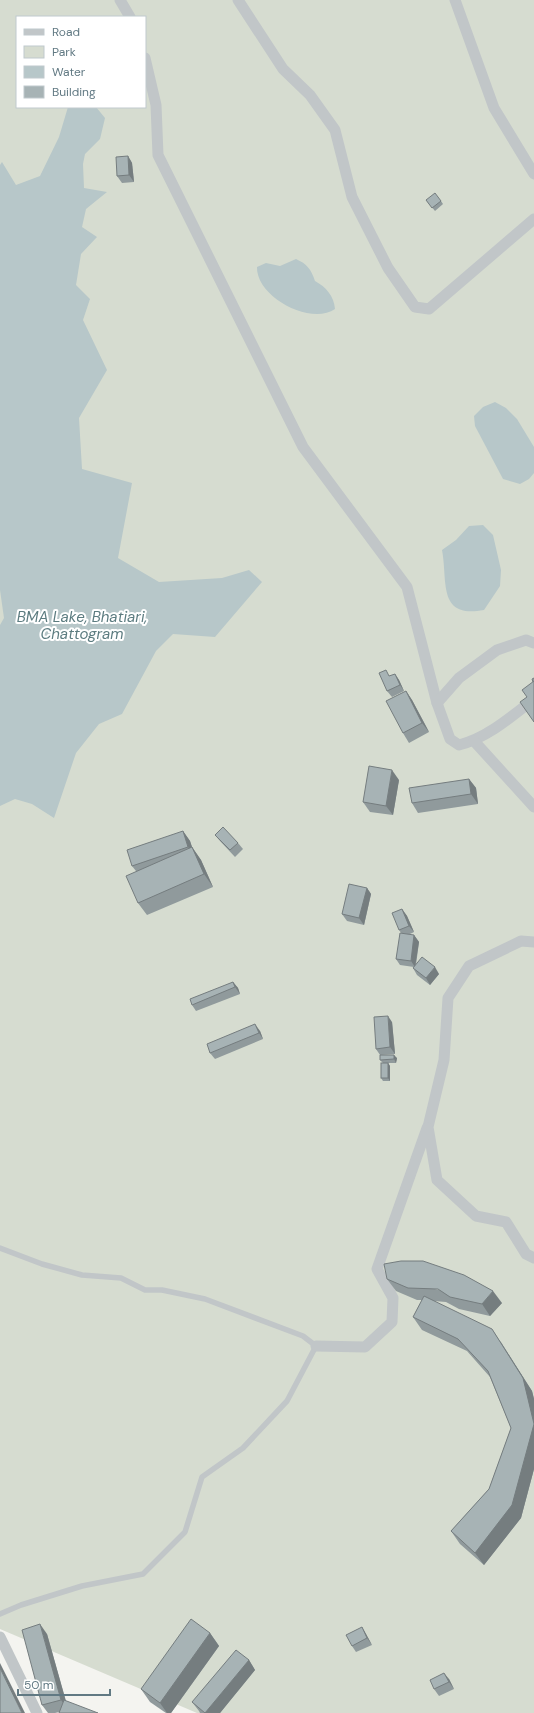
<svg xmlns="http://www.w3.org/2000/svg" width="534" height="1713" font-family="'DM Sans',sans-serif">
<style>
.green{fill:#d6dcd0;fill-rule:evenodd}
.water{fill:#b7c7c9}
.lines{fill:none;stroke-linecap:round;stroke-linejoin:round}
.service{stroke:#c1c6c8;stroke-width:5.5}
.minor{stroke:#c1c6c8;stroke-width:11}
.wall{fill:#909a9c}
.shaded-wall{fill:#757d7f}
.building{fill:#a7b3b5;stroke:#757d7f}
.labels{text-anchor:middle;stroke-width:4;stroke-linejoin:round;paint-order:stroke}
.water-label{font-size:15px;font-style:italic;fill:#5c7c80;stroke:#fff}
</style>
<rect width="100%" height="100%" fill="#f4f4f0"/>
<!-- green -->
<path class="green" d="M0,0H534V1713H197L0,1629ZM17,17H145V107H17Z"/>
<!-- water -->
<g class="water">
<polygon points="68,107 96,107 105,118 100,139 85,154 83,164 84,188 107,192 86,209 82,227 97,237 81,254 76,285 90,299 83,320 107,370 79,418 82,469 132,483 118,558 159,582 222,578 249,570 262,582 215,637 173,634 156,651 122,714 99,724 76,753 54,818 32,804 15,799 0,806 0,625 4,618 0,590 0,165 2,162 16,185 40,176 59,137"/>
<path d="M296,259C307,264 311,269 315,281C326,287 334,296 335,309C311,326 256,297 257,267L266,263L280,266Z"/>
<polygon points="495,402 506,408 517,419 534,447 534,473 529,479 520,484 503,479 475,426 474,416 483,407"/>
<path d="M483,525L493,535L501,570L500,586L484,610C437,619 448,581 442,550L456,540L469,526Z"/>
</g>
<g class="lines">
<!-- service -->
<polyline class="service" points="0,1248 42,1264 82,1275 121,1278 145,1290 162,1290 205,1299 303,1336 316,1346 287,1401 243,1448 202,1477 185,1532 143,1574 82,1586 21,1605 0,1614"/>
<!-- minor -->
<g class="minor">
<polyline points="120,0 130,17"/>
<polyline points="238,0 283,69 310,95 335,130 352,197 388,268 415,307 429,309 534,219"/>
<polyline points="455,0 494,108 534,174"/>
<path d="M145,58L156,105L158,155L303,447L407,587L437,703L450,739L459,745C487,738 511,717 534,699"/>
<polyline points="437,703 459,678 497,650 526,640 534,643"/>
<polyline points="474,741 534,807"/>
<polyline points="534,942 521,941 469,966 448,998 444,1060 428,1127 437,1180 476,1216 506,1222 526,1254 534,1258"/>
<polyline points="316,1346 365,1347 392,1322 393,1298 377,1269 427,1128"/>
<polyline points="0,1637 37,1713"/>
</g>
</g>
<!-- wall -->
<g class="wall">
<polygon points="128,156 132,163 134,182 122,183 117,176"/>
<polygon points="426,200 441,201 443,204 435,211"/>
<polygon points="395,674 399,680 404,691 392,697 387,691 390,676"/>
<polygon points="406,691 412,700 429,732 409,743 403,733"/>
<polygon points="469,779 476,788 478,804 418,813 412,803"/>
<polygon points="399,780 393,815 370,812 363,802"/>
<polygon points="183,831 190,841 192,847 201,860 213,887 147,915 138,903 136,871 132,866"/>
<polygon points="215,835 238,843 243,849 235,857 220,841"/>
<polygon points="367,888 371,894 364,925 347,921 342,914"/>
<polygon points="402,909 407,916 414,932 408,935 414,935 419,942 416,965 439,974 430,985 417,975 413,968 414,967 400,965 396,959 402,934 399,930"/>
<polygon points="233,982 238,988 240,994 196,1011 192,1005"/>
<polygon points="392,1022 395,1054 380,1055 376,1049"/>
<polygon points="260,1031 263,1039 215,1059 210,1053"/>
<polygon points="397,1058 396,1063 388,1063 390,1066 390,1081 383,1081 381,1078 383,1063 380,1060"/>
<polygon points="387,1279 502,1303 490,1316 459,1309 446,1302 434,1301 501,1342 532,1391 534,1399 534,1469 521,1518 484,1565 460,1544 451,1531 489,1489 511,1428 490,1377 467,1351 422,1330 413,1317 422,1300 417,1300 396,1291"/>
<polygon points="362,1627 366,1634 372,1645 356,1652 352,1646"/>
<polygon points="210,1633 219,1646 171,1713 166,1713 150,1702 141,1689"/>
<polygon points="47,1634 66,1701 60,1712 55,1713 48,1713 42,1705"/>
<polygon points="249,1660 255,1670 220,1713 200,1713 199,1711 192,1702"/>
<polygon points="449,1679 454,1689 439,1696 434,1689"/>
</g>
<!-- shaded-wall -->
<g class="shaded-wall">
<polygon points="128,156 132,163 134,182 129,175"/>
<polygon points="395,674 399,680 404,691 400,685"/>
<polygon points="406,691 412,700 429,732 422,723"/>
<polygon points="392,770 399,780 393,815 386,806"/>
<polygon points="469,779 476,788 478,804 471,794"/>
<polygon points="183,831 190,841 192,847 201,860 213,887 204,874 195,857 188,847"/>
<polygon points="367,888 371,894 364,925 359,918"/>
<polygon points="402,909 407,916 414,932 409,926"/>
<polygon points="414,935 419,942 415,967 411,961"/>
<polygon points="435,967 439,974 430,985 426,978"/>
<polygon points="233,982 238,988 240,994 235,987"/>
<polygon points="388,1016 392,1022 395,1054 390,1047"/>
<polygon points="255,1024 260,1031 263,1039 259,1033"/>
<polygon points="394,1055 397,1058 396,1063 394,1059"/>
<polygon points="388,1063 390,1066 390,1081 388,1078"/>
<polygon points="493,1291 502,1303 490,1316 482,1304"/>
<polygon points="492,1329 532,1391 534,1399 534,1469 521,1518 484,1565 475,1553 534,1424"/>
<polygon points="40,1624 47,1634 68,1709 61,1700"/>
<polygon points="362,1627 366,1634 372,1645 367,1638"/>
<polygon points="210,1633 219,1646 171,1713 167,1713 160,1703"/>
<polygon points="249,1660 255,1670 220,1713 205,1713"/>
<polygon points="0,1663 25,1713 22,1713 0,1668"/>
<polygon points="444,1673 449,1679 454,1689 449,1682"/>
</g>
<!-- building -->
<g class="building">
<polygon points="128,156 129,175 117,176 116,157"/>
<polygon points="435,193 441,201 432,208 426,200"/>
<polygon points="386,670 389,676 395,674 400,685 387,691 379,673"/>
<polygon points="534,678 534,681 533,682 532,679"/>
<polygon points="534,681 534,722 520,702 527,697 522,690"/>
<polygon points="406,691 422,723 403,733 386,701"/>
<polygon points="369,766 392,770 386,806 363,802"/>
<polygon points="469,779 471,794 412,803 409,788"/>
<polygon points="223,827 238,843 230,850 215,835"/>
<polygon points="183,831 188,847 132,866 127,850"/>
<polygon points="192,847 204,874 138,903 126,876"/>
<polygon points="349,884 367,888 359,918 342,914"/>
<polygon points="402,909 409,926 399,930 392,913"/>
<polygon points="400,933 414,935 411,961 396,959"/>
<polygon points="422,957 435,967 426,978 413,968"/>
<polygon points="233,982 235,987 192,1005 190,999"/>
<polygon points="388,1016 390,1047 376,1049 374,1017"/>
<polygon points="255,1024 259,1033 210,1053 207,1044"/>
<polygon points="380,1055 394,1055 394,1059 380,1060"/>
<rect x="381" y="1063" width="7" height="15"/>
<polygon points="401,1261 423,1261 464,1275 493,1291 482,1304 450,1297 438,1289 408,1288 387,1279 384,1264"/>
<polygon points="424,1296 492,1329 523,1378 534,1424 512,1505 475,1553 451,1531 489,1489 511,1428 488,1371 458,1339 413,1317"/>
<polygon points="191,1619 210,1633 160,1703 141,1689"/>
<polygon points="40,1624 61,1700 42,1705 22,1630"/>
<polygon points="362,1627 367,1638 352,1646 346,1635"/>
<polygon points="236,1650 249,1660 205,1713 192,1702"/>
<polygon points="0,1668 22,1713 0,1713"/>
<polygon points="444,1673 449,1682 434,1689 430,1680"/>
<polygon points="64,1700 98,1713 59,1713"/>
</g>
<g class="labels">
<!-- water labels -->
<g class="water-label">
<text x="82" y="622">BMA Lake, Bhatiari,<tspan x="82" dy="17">Chattogram</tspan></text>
</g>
</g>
<!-- legend -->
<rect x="16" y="16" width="130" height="92" fill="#ffffff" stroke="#c0c9cd"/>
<rect x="24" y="29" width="20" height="6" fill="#c1c6c8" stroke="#c0c9cd"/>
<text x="52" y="36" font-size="12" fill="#617983">Road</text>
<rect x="24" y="46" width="20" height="12" fill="#d6dcd0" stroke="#c0c9cd"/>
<text x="52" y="56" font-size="12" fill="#617983">Park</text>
<rect x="24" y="66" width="20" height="12" fill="#b7c7c9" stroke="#c0c9cd"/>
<text x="52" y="76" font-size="12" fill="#617983">Water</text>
<rect x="24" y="86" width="20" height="12" fill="#a7b3b5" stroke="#c0c9cd"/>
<text x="52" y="96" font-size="12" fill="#617983">Building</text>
<!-- scale -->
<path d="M18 1689v6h92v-6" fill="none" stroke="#617983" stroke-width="2"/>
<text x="24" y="1689" font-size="12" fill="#617983" stroke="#ffffff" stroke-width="3" paint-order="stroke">50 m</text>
</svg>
